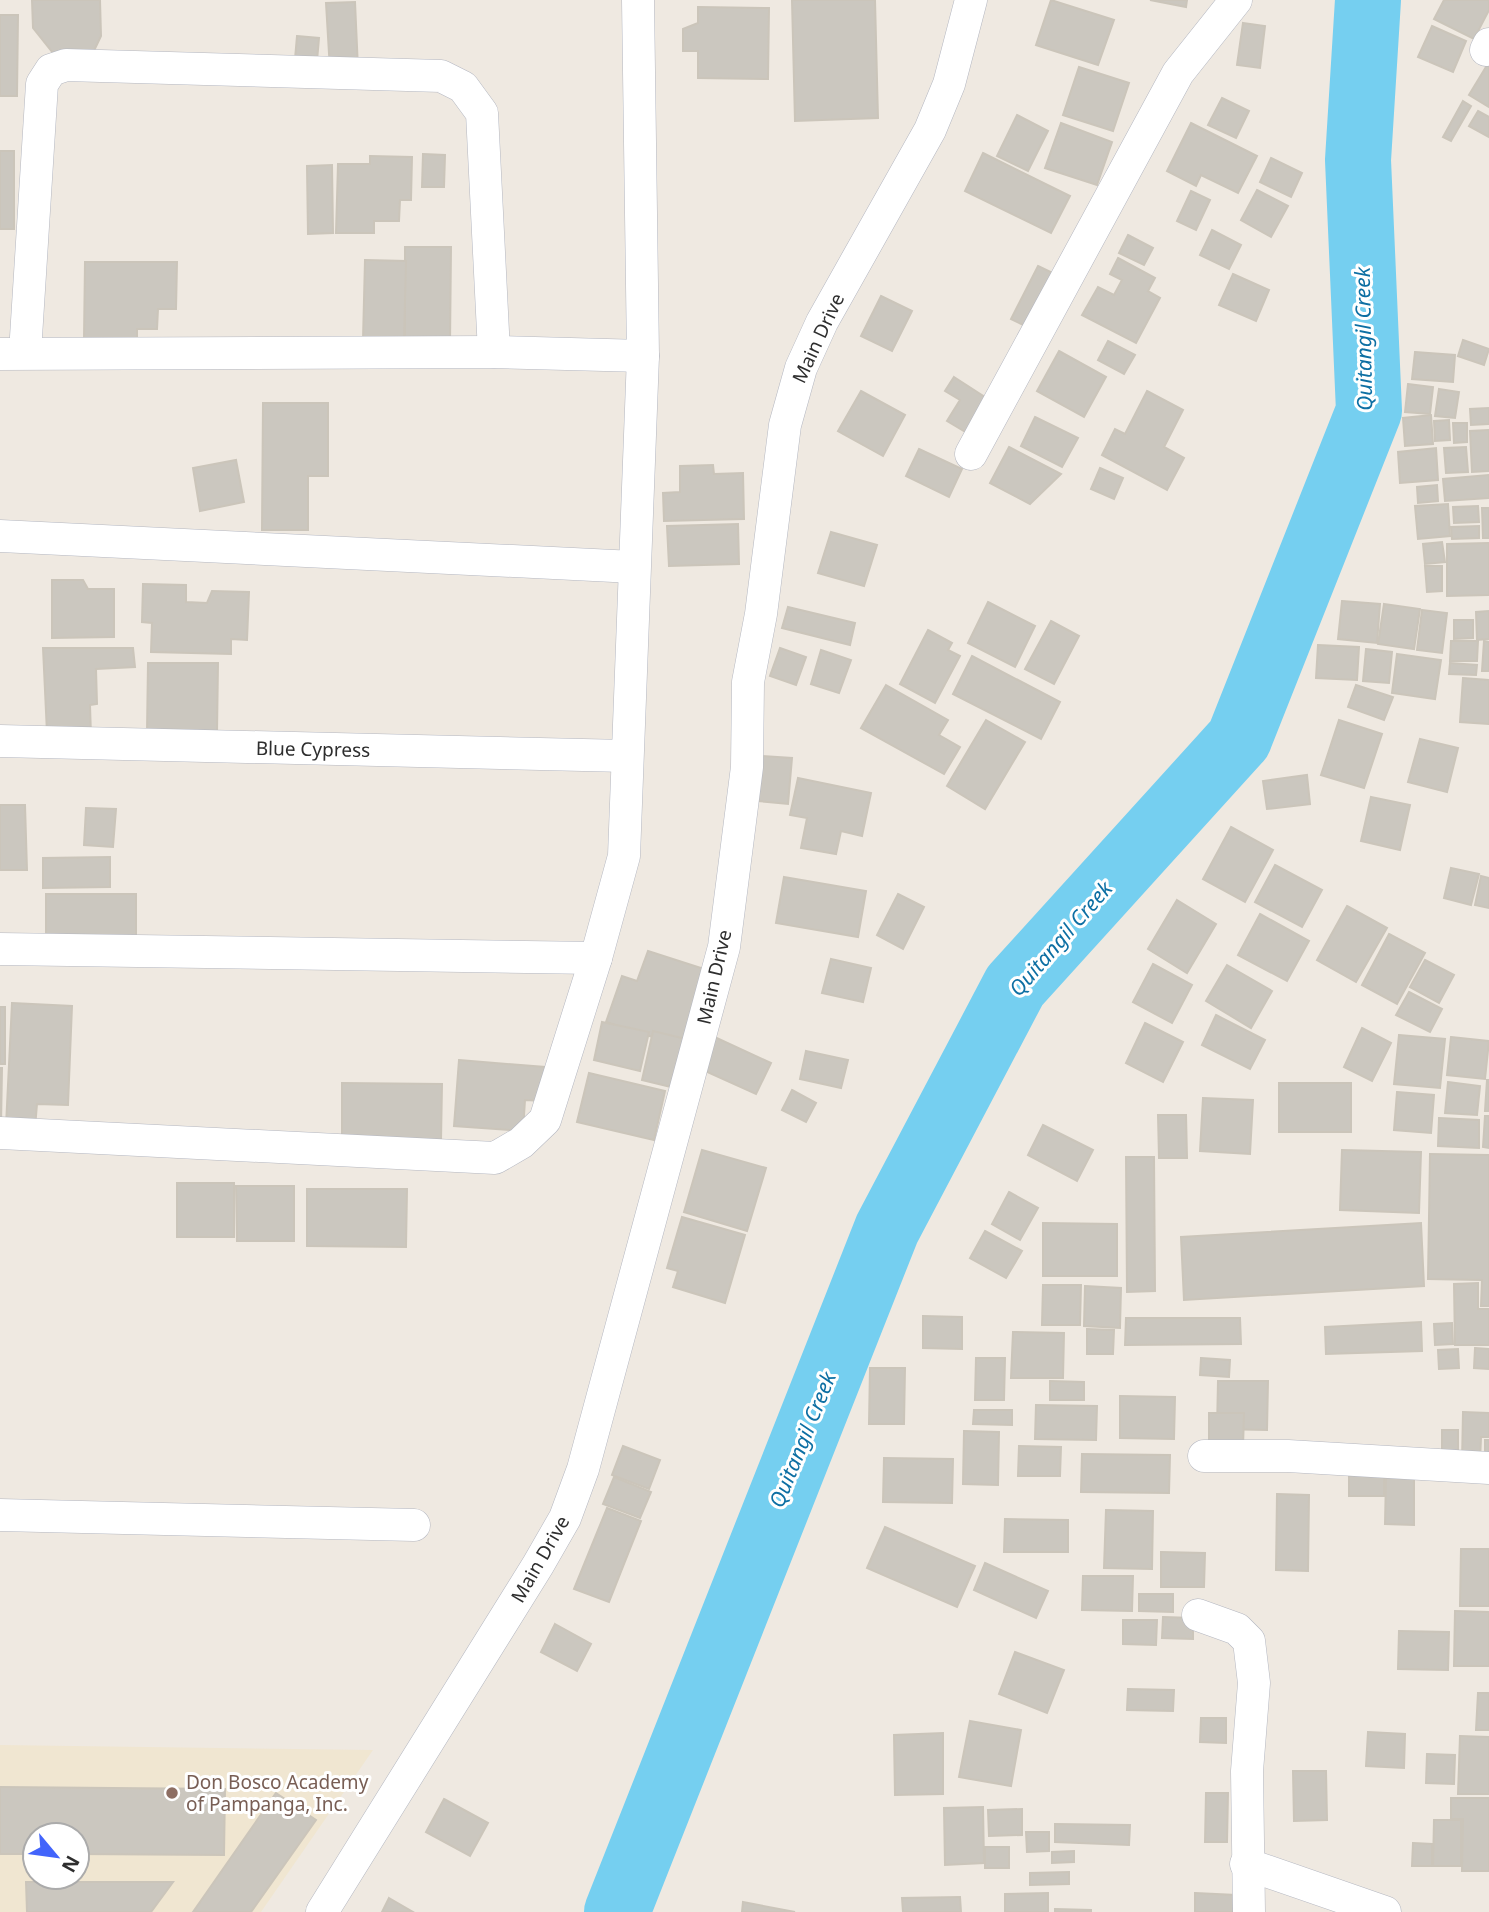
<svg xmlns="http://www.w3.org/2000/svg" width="1489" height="1912" font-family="'Noto Sans',sans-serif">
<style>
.education{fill:#f0e6d1;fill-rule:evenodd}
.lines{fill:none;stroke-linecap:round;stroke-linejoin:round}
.river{stroke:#75cff0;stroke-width:66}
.building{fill:#cbc7bf;stroke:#cbc5ba;stroke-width:2}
.minor-casing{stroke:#b4b7c1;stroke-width:33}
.minor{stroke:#fff;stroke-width:32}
.education-dot{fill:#8d6e63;stroke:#fff;stroke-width:2.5}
.labels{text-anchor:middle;stroke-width:6;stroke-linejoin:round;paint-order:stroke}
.street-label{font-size:19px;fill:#2e2e2e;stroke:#fff}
.education-label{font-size:19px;fill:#785e54;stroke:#fff;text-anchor:start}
.water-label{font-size:21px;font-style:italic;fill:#0d6fa3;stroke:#fff}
</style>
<rect width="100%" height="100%" fill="#efe9e1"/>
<!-- education -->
<path class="education" d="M0,1745L373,1750L261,1912H0ZM35,1835H77V1877H35Z"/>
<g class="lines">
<!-- river -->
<polyline class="river" points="617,1912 887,1229 1015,986 1239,739 1369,411 1358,160 1368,0"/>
</g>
<!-- building -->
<g class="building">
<polygon points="32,0 100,0 101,36 92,55 53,53 33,28"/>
<polygon points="792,0 875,0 878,118 795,121"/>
<polygon points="1051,0 1114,20 1098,65 1036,45"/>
<polygon points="1150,0 1187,0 1186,7"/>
<polygon points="1444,0 1489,0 1489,10 1474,39 1434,19"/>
<polygon points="355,2 358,69 330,70 326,3"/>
<polygon points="698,7 769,8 768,79 698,78 698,51 683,51 683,29 698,23"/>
<polygon points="0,15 18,15 17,96 0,96"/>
<polygon points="1243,23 1265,26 1260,68 1237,65"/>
<polygon points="1432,26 1466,41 1453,72 1418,57"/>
<polygon points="297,36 319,38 317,61 295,59"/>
<polygon points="1489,62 1489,107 1469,95"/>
<polygon points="1079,67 1129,83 1113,131 1063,115"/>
<polygon points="1222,98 1249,111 1236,138 1208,125"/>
<polygon points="1463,101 1471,106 1451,141 1443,137"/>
<polygon points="1478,111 1489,117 1489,137 1469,126"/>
<polygon points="1017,115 1048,131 1028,171 997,156"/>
<polygon points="1061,123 1112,142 1097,185 1045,168"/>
<polygon points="1191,123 1257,156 1238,193 1201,175 1196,186 1167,171"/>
<rect x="0" y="151" width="14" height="78"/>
<polygon points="983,153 1070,196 1051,233 965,191"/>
<polygon points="423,154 445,155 444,187 422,187"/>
<polygon points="370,156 412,157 411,200 400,200 399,221 374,221 374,233 336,233 338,164 370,164"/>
<polygon points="1271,158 1302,173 1291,197 1260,182"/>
<polygon points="332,165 333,233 308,234 307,166"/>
<polygon points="1257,190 1288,206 1271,237 1241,220"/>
<polygon points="1191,191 1210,200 1196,230 1177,221"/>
<polygon points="1212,230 1241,245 1229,269 1200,255"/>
<polygon points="1128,235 1153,248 1144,265 1119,253"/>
<polygon points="405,247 451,247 450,344 405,344"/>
<polygon points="1118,258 1155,278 1148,291 1160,298 1136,343 1082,315 1098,287 1114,295 1122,280 1110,274"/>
<polygon points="365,260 406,261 404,341 363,340"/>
<polygon points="85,262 177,262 176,309 158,309 157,329 137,329 137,340 84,339"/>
<polygon points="1038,266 1061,277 1035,331 1011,319"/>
<polygon points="1233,274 1269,290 1256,321 1219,305"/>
<polygon points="881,296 912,311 892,351 861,336"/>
<polygon points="1463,340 1489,349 1484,365 1458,356"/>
<polygon points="1108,341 1135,355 1124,374 1098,360"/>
<polygon points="1059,351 1106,377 1084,417 1037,391"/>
<polygon points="1415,352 1455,355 1453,382 1412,379"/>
<polygon points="954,377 988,399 967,433 947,421 960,400 945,391"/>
<polygon points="1408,384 1433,387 1430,414 1405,412"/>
<polygon points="1439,389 1459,392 1455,418 1435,416"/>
<polygon points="861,391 905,415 883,456 838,431"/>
<polygon points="1147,391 1183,410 1164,447 1184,458 1167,490 1102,455 1115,429 1125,434"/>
<polygon points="263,403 328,403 328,476 308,476 308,530 262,530"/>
<polygon points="1489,408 1489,424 1471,425 1470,409"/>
<polygon points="1431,415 1433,444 1405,446 1403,418"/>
<polygon points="1035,417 1078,438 1062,467 1021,446"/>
<polygon points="1449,420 1450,440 1435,441 1434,421"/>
<polygon points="1453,423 1467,423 1467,442 1454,443"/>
<polygon points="1489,430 1489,471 1472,472 1470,431"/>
<polygon points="1009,447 1061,474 1030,504 990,483"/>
<polygon points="1466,447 1468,472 1446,473 1444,448"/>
<polygon points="1436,448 1438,480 1400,483 1398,452"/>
<polygon points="919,449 962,469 949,497 906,476"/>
<polygon points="236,460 244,502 200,511 193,468"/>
<polygon points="713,465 714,474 743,473 744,519 664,521 663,493 680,492 680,466"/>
<polygon points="1100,468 1123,478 1114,499 1091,489"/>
<polygon points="1489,475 1489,498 1445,501 1443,479"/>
<polygon points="1437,485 1438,501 1418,503 1417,487"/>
<polygon points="1448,504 1450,536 1418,539 1415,506"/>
<polygon points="1478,506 1479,522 1454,523 1453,507"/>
<polygon points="1482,508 1489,508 1489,538 1483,538"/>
<polygon points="738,524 739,564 669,566 667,526"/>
<polygon points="1479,526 1479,538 1452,539 1451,527"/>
<polygon points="831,532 877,545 864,586 818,573"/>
<polygon points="1442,542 1445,562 1425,564 1423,544"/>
<polygon points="1489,543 1489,595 1447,596 1447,544"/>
<polygon points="1425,566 1442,566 1442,591 1427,592"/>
<polygon points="52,580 83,580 88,589 114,589 114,637 52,638"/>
<polygon points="143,584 186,585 186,602 207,603 212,591 249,592 247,640 231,639 231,654 151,652 152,623 142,622"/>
<polygon points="1342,601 1380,604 1377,643 1338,639"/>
<polygon points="988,602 1035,626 1015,667 968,643"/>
<polygon points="1384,604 1420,609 1414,649 1378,644"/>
<polygon points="788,607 855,623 850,645 782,628"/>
<polygon points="1422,610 1447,613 1442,653 1417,650"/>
<polygon points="1489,611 1489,639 1477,640 1476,612"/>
<polygon points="1454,620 1473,620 1473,638 1454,639"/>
<polygon points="1051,621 1079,636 1054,684 1025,669"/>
<polygon points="928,630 952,643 948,650 960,656 935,703 900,684"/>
<polygon points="1451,641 1478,641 1477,661 1450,661"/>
<polygon points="1484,641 1489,642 1489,671 1482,671"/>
<polygon points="1318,645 1359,647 1357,680 1316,678"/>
<polygon points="43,648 133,648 135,667 96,669 97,704 90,705 91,736 47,733"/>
<polygon points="780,648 806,657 796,685 770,676"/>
<polygon points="1366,649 1392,652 1389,683 1363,681"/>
<polygon points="821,650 851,660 839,693 811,684"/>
<polygon points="1397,654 1441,660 1435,699 1392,693"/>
<polygon points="972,656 1060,702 1041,739 953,694"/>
<polygon points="148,663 218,663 217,732 147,732"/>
<polygon points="1450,663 1477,665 1476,675 1449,674"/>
<polygon points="1463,678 1489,680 1489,724 1460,722"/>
<polygon points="886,685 948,720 939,735 960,747 944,774 861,728"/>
<polygon points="1356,685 1393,697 1384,720 1348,707"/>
<polygon points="986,720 1025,742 985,809 947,786"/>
<polygon points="1339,720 1382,734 1364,788 1321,775"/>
<polygon points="1420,739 1458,748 1447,792 1408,782"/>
<polygon points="762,756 792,758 788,804 758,801"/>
<polygon points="1307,775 1310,804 1267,809 1263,781"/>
<polygon points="798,778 871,793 862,836 841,831 836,854 801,848 807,818 790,815"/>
<polygon points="1371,797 1410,805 1400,850 1361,841"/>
<polygon points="0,805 25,805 27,870 0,870"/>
<polygon points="86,808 116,809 113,847 84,845"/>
<polygon points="1231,827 1273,850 1245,902 1203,879"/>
<polygon points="110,857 110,887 43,888 43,858"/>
<polygon points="1275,865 1322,890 1302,927 1255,902"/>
<polygon points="1451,868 1479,874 1471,905 1444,898"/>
<polygon points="1481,876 1489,878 1489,908 1475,905"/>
<polygon points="784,877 866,891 858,937 776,923"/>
<rect x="46" y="894" width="90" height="55"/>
<polygon points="898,894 924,907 903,949 877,935"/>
<polygon points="1177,900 1216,924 1187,973 1148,949"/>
<polygon points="1347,906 1387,928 1356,982 1317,960"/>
<polygon points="1260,914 1309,941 1287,981 1238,955"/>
<polygon points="1389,934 1425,953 1397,1004 1362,985"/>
<polygon points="648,951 710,971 684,1047 606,1022 622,976 637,981"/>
<polygon points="831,959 871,968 863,1002 822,993"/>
<polygon points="1425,960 1454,975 1439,1003 1410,987"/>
<polygon points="1153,964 1192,985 1172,1023 1133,1002"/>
<polygon points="1227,965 1272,991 1251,1028 1206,1001"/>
<polygon points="1409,992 1442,1009 1430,1032 1396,1015"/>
<polygon points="12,1003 72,1006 68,1105 37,1104 35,1128 6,1126"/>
<rect x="0" y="1007" width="5" height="57"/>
<polygon points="1216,1015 1265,1040 1250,1069 1202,1045"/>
<polygon points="602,1022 649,1032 640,1071 594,1060"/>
<polygon points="1145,1023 1183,1042 1163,1082 1126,1063"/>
<polygon points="1362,1028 1391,1043 1372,1081 1344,1067"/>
<polygon points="653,1031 686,1039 675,1088 642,1080"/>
<polygon points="708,1034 771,1063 756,1094 694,1066"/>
<polygon points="1399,1035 1445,1039 1440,1088 1394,1084"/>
<polygon points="1451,1037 1489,1041 1485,1079 1447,1075"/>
<polygon points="806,1051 848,1060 841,1088 800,1079"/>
<polygon points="459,1060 545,1067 543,1101 525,1100 523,1131 454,1126"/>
<polygon points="0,1068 2,1068 1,1126 0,1126"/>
<polygon points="589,1073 665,1091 654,1140 577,1122"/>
<polygon points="1487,1080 1489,1080 1489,1111 1485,1111"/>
<polygon points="1448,1082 1480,1086 1477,1115 1445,1113"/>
<polygon points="342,1083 442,1084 441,1141 342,1141"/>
<rect x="1279" y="1083" width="72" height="49"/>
<polygon points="792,1090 816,1103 806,1122 782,1110"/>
<polygon points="1397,1092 1434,1095 1431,1133 1394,1130"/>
<polygon points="1203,1098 1253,1100 1250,1154 1200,1151"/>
<polygon points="1158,1115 1186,1115 1187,1158 1159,1158"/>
<polygon points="1485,1116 1489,1116 1489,1148 1483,1147"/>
<polygon points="1439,1118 1479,1120 1479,1148 1438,1146"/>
<polygon points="1043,1125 1093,1150 1077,1181 1028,1155"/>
<polygon points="702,1150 766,1168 747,1231 684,1212"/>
<polygon points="1342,1150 1421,1152 1419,1213 1340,1210"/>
<polygon points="1430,1154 1489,1155 1489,1306 1481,1306 1482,1280 1428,1279"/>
<polygon points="1126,1157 1154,1157 1155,1291 1127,1292"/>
<rect x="177" y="1183" width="57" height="54"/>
<polygon points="236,1186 294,1186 294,1241 237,1241"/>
<polygon points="307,1189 407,1189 406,1247 307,1246"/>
<polygon points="1009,1192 1038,1208 1020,1240 992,1224"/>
<polygon points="682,1217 745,1235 725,1303 673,1287 678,1271 667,1268"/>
<polygon points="1043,1223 1117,1224 1117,1276 1043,1276"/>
<polygon points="1421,1223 1424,1286 1184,1300 1181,1237"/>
<polygon points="985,1231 1022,1251 1006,1278 970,1258"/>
<polygon points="1478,1283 1478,1309 1489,1309 1489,1345 1455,1345 1454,1284"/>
<polygon points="1043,1285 1081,1285 1080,1325 1042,1325"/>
<polygon points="1085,1286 1121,1288 1120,1328 1084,1326"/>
<polygon points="923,1316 962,1317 962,1349 923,1348"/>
<polygon points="1126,1318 1240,1318 1241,1344 1125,1345"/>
<polygon points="1421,1322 1422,1351 1326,1354 1325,1327"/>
<polygon points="1452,1323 1453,1344 1435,1345 1434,1324"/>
<polygon points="1087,1329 1114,1330 1113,1354 1087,1354"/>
<polygon points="1013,1332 1064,1333 1063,1378 1011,1378"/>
<polygon points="1475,1348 1489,1349 1489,1369 1474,1368"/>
<polygon points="1458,1349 1459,1368 1439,1369 1438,1350"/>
<polygon points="976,1358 1005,1358 1004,1400 975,1400"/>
<polygon points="1201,1358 1230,1360 1229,1377 1200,1375"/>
<polygon points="870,1368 905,1368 904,1424 869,1424"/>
<polygon points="1050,1381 1084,1382 1084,1400 1050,1400"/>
<polygon points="1218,1381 1268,1381 1267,1430 1217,1429"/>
<polygon points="1120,1396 1175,1397 1174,1439 1120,1438"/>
<polygon points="1036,1405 1097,1406 1096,1440 1035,1439"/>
<polygon points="974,1410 1012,1410 1012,1425 973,1424"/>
<polygon points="1463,1412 1489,1413 1489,1437 1481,1437 1480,1462 1462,1462"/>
<polygon points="1209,1413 1244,1413 1243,1448 1209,1447"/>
<polygon points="1442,1430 1458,1430 1458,1454 1442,1453"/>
<polygon points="964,1431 999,1432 998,1485 963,1484"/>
<rect x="1485" y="1440" width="4" height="20"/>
<polygon points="623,1446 660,1460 649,1489 612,1475"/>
<polygon points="1019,1446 1061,1447 1060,1476 1018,1476"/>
<polygon points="1082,1454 1170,1455 1169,1493 1081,1492"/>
<polygon points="884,1458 953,1459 952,1503 883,1502"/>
<rect x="1349" y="1475" width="35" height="21"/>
<polygon points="614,1477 651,1492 640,1518 603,1504"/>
<polygon points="1386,1478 1414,1478 1414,1525 1385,1524"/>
<polygon points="1277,1494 1309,1495 1308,1571 1276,1570"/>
<polygon points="607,1508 641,1521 609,1602 574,1589"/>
<polygon points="1106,1510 1153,1511 1152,1569 1104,1568"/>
<polygon points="1005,1519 1068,1520 1068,1552 1004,1552"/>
<polygon points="885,1527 975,1566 957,1607 867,1568"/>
<polygon points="1461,1549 1489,1549 1489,1606 1460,1606"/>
<polygon points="1161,1552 1205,1553 1204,1587 1161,1587"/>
<polygon points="985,1563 1048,1591 1036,1618 974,1590"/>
<polygon points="1083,1576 1133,1576 1132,1611 1082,1610"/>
<polygon points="1139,1594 1173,1594 1173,1612 1139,1611"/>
<polygon points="1455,1611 1489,1612 1489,1666 1454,1666"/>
<polygon points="1163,1617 1193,1618 1193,1639 1162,1638"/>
<polygon points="1123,1620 1157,1620 1156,1645 1123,1644"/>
<polygon points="555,1624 591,1644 577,1671 541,1652"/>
<polygon points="1399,1631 1449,1632 1448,1670 1398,1669"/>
<polygon points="1015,1652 1064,1670 1047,1713 999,1694"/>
<polygon points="1128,1689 1174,1690 1173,1711 1127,1710"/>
<polygon points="1478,1693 1489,1693 1489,1730 1476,1730"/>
<polygon points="1201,1718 1226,1718 1226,1743 1200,1742"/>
<polygon points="970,1721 1021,1730 1011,1786 959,1777"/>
<polygon points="1368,1732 1405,1734 1404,1768 1366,1766"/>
<polygon points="943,1733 943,1794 895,1795 894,1735"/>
<polygon points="1460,1736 1489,1737 1489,1794 1458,1794"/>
<polygon points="1427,1754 1455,1755 1454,1784 1426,1783"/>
<polygon points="1293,1771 1326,1771 1327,1820 1294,1821"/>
<polygon points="0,1787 225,1789 224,1855 77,1854 77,1835 35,1835 35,1854 0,1854"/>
<polygon points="276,1793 316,1820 251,1912 193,1912"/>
<polygon points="1206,1793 1228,1793 1227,1842 1205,1842"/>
<polygon points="1451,1798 1489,1798 1489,1871 1462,1871 1463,1819 1451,1819"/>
<polygon points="444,1799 488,1823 470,1856 426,1832"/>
<polygon points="983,1807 984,1863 945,1865 944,1808"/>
<polygon points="1022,1809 1022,1835 989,1836 988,1810"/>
<polygon points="1434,1820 1461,1820 1461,1866 1433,1866"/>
<polygon points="1055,1824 1130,1825 1129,1845 1055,1842"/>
<polygon points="1026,1832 1049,1832 1049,1851 1027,1852"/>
<polygon points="1413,1843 1432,1844 1432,1866 1412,1866"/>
<rect x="985" y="1847" width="24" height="21"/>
<polygon points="1074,1851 1074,1862 1052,1863 1052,1852"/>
<polygon points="1069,1872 1069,1884 1030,1885 1030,1873"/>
<polygon points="26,1882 173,1882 151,1912 27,1912"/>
<polygon points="1048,1893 1048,1912 1005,1912 1005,1894"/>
<polygon points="1195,1893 1236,1895 1235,1912 1195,1912"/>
<polygon points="960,1897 961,1912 903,1912 902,1898"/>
<polygon points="389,1898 413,1912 382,1912"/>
<polygon points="743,1902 795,1912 742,1912"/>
<polygon points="1055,1909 1091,1910 1091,1912 1055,1912"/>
</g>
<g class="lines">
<defs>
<g id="minor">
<polyline points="1486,50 1489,44"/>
<polyline points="25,353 42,84 51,70 66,65 441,76 463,87 482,113 494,352"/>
<polyline points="0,354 494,352 643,356"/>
<polyline points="971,454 1178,73 1236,0"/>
<polyline points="0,536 634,567"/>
<polyline points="0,741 626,756"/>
<polyline points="0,949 596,958"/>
<polyline points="0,1133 495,1158 521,1143 545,1120 596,958 624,856 643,356 638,0"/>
<polyline points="1204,1456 1288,1456 1489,1468"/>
<polyline points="0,1515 414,1525"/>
<polyline points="1198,1615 1237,1629 1249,1641 1254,1683 1247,1771 1249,1912"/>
<polyline points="1246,1864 1385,1912"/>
<polyline points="322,1912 538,1565 565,1518 583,1469 724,947 747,767 748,682 761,614 785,425 801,368 822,322 930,130 949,84 971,0"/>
</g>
</defs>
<!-- minor casing -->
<use href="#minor" class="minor-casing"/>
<!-- minor -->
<use href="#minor" class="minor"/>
</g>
<!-- markers -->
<circle class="education-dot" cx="172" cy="1793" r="7"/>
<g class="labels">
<!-- street labels -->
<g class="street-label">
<text transform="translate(818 338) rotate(-65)" y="7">Main Drive</text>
<text transform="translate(313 749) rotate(1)" y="7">Blue Cypress</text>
<text transform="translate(714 977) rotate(-77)" y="7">Main Drive</text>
<text transform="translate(540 1559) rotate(-60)" y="7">Main Drive</text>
</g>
<!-- education labels -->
<g class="education-label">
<text x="186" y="1789">Don Bosco Academy<tspan x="186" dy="22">of Pampanga, Inc.</tspan></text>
</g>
<!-- water labels -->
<g class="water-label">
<text transform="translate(1364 339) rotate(-91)" y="7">Quitangil Creek</text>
<text transform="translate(1061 939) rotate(-49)" y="7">Quitangil Creek</text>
<text transform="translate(803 1440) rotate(-68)" y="7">Quitangil Creek</text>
</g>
</g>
<!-- north arrow -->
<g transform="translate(56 1856) rotate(119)"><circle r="33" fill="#ffffff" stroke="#ababab" stroke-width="2"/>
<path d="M0-5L12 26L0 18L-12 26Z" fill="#4264fb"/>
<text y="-10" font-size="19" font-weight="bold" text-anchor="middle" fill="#2e2e2e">N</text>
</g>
</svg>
